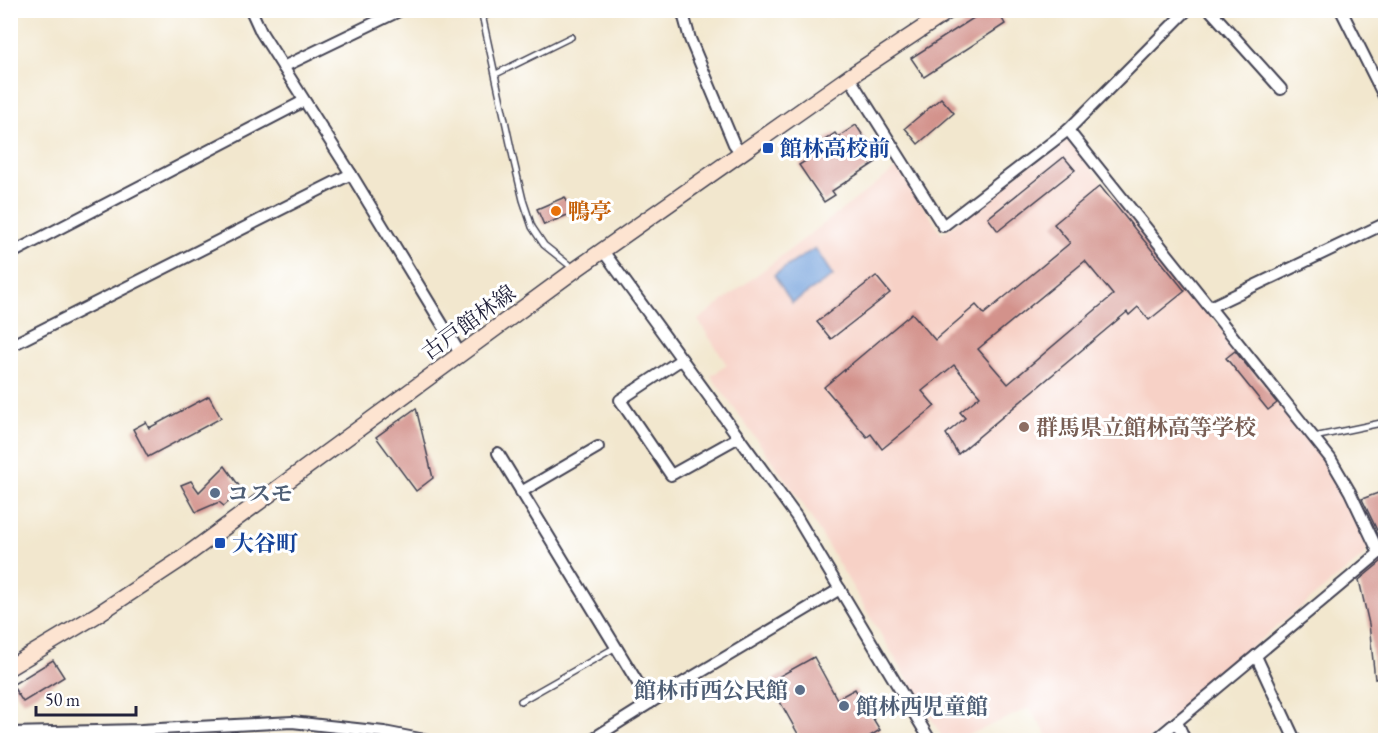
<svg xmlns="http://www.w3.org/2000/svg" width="1396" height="751" font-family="'EB Garamond','Noto Serif JP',serif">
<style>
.built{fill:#f7d1c6}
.water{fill:#73a1dc;stroke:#4a628c;stroke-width:1.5}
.building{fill:#d3928b;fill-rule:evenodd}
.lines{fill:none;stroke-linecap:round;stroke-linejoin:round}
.service-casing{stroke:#414051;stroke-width:8}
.minor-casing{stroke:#414051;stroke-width:14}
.secondary-casing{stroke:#414051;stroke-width:18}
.service{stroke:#fff;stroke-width:5}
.minor{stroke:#fff;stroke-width:10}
.secondary{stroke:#fde4d1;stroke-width:15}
.transit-dot{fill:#1a4fb4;stroke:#fff;stroke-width:2}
.food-dot{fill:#e8710a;stroke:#fff;stroke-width:2}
.education-dot{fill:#8d6e63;stroke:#fff;stroke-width:2}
.service-dot{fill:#5c6f8a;stroke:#fff;stroke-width:2}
.labels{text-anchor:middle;stroke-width:6;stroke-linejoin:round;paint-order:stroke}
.transit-label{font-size:22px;font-weight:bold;fill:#164399;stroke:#fff;text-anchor:start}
.food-label{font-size:22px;font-weight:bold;fill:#c56008;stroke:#fff;text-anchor:start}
.street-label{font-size:22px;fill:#22223b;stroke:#fff}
.education-label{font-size:22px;font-weight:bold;fill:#785e54;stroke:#fff;text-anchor:start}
.service-label{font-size:22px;font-weight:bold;fill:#4e5e75;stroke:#fff;text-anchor:start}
</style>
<rect width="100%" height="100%" fill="#fff"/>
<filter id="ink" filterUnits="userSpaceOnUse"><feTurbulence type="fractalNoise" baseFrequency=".0167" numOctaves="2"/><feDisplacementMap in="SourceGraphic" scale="12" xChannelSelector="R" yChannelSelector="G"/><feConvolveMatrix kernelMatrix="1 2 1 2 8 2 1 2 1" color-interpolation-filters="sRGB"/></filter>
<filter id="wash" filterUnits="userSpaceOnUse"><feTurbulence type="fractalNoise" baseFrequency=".008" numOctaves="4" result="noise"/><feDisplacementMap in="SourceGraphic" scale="24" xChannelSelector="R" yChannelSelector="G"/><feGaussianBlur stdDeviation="1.35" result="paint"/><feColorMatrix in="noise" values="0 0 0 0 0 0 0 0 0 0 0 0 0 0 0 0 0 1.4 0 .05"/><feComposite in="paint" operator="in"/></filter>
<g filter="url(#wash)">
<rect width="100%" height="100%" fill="#f2e7ce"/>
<!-- built -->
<polygon class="built" points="1061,140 1069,141 1342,478 1368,548 1364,556 1248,650 1148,740 1051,740 1029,708 958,740 944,740 804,506 711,376 727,365 698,320 898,167 942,234"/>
<!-- water -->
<polygon class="water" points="815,248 833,276 792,303 774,275"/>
<g id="blocks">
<!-- building -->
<g class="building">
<polygon points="986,10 997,10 1005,24 924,77 911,58"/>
<polygon points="941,98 954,113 918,144 905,128"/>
<polygon points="856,125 879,160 832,191 835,195 824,202 799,165 829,146 825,140 835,133 838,137"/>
<polygon points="1064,157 1075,170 998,231 988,218"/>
<path d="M1100,186L1185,291L1149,320L1138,307L1129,315L1127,312L958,454L946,434L965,418L960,412L980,396L954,365L922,391L935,406L882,449L871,434L867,437L824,387L912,313L935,340L976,305L984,314L1070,243L1054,224ZM1085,261L1113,295L1008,384L978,349Z"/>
<polygon points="565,197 572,213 544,225 537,209"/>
<polygon points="876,276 890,293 831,339 817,322"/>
<polygon points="1235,351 1277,403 1268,410 1226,358"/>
<polygon points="209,396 221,418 148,457 133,429 146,422 149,428"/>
<polygon points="416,408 433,478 416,491 376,437"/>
<polygon points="225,466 242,490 224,506 219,502 196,512 181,485 191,481 199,492"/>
<polygon points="1386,490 1386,527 1377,530 1362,499"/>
<polygon points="1386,560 1386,677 1375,679 1369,624 1359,580 1382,561"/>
<polygon points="814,657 837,699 855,689 880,730 862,741 802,741 769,682"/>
<polygon points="53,660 64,677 23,702 12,685"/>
</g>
</g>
</g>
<g filter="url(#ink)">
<use href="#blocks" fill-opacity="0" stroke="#414051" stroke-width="1.5"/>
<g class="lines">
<defs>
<g id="service">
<polyline points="481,10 514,162 523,200 532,227 544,245 574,269"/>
<polyline points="483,17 496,10"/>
<polyline points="496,74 571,37"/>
<polyline points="1314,437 1386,422"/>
<polyline points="521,701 616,647"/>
</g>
<g id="minor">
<polyline points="251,10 261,32 351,174 461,355"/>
<polyline points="682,10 690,39 734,144 741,153"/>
<polyline points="1210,10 1281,89"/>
<polyline points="1341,10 1386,100"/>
<polyline points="283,67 401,10"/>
<polyline points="849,77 943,226 1068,130 1187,10"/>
<polyline points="1068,130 1330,458 1350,492 1379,553"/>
<polyline points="603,251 796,516 930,740"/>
<polyline points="10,254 304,101"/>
<polyline points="1210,307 1386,223"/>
<polyline points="10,346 351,174"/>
<polyline points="682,359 620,400 671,475 739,437"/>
<polyline points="498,453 650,703"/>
<polyline points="521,492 598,447"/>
<polyline points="1256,656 1295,740"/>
<polyline points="1177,722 1185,740"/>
<polyline points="10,733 141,730 292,722 384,732 425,740"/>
<polyline points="591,740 664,694 840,589"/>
<polyline points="1155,740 1379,553 1384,553"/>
</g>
<polyline id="secondary" points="10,667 95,616 180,560 575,270 849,77 950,10"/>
</defs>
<!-- service casing -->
<use href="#service" class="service-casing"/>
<!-- minor casing -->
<use href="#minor" class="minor-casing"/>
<!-- secondary casing -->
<use href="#secondary" class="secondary-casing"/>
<!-- service -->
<use href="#service" class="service"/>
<!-- minor -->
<use href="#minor" class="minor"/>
<!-- secondary -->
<use href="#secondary" class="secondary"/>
</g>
</g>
<!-- markers -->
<g class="transit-dot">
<rect x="762" y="142" width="12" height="12" rx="3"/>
<rect x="214" y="537" width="12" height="12" rx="3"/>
</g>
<circle class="food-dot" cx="556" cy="211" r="6"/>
<circle class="education-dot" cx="1024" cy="427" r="6"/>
<g class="service-dot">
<circle cx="215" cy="493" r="6"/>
<circle cx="800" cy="690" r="6"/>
<circle cx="844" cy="706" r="6"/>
</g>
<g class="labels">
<!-- transit labels -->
<g class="transit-label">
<text x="780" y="156">館林高校前</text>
<text x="232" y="551">大谷町</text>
</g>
<!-- food labels -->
<g class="food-label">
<text x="568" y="219">鴨亭</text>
</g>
<!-- street labels -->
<g class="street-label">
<text transform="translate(468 322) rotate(-36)" y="8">古戸館林線</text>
</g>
<!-- education labels -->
<g class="education-label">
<text x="1036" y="435">群馬県立館林高等学校</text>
</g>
<!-- service labels -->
<g class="service-label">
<text x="227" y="501">コスモ</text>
<text x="788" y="698" text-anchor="end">館林市西公民館</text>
<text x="856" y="714">館林西児童館</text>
</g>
</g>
<!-- margin -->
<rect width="1396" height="751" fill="none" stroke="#fff" stroke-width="36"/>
<!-- scale -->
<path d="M36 706v9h100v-9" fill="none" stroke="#22223b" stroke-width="3"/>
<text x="45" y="706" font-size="18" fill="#22223b" stroke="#ffffff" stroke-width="4.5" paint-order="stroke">50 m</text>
</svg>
